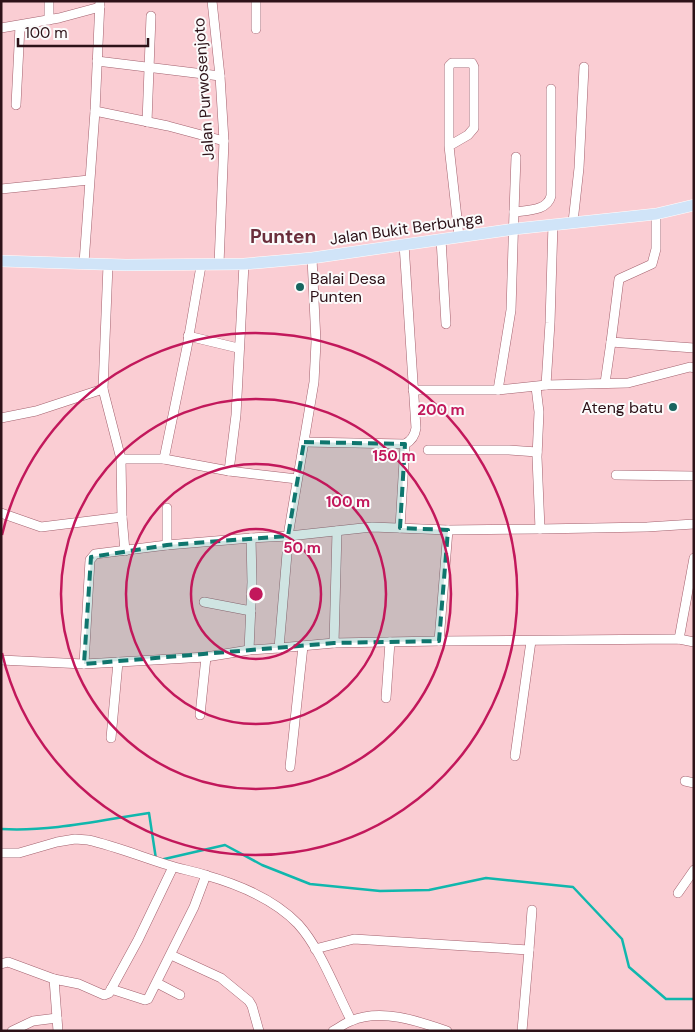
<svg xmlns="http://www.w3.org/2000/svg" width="695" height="1032" font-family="'DM Sans',sans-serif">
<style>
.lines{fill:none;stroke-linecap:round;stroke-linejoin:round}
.stream{stroke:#10b7ad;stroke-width:2.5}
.minor-casing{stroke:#a3616e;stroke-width:10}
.major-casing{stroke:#fff;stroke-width:12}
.minor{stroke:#fff;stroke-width:9}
.major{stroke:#d0e4f8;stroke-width:11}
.marked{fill:#0f766e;fill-opacity:0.2;stroke:#0f766e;stroke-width:4;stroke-dasharray:10 6;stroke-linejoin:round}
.ring{fill:none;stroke:#c2185b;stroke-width:2.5}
.poi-dot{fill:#18655f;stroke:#fbfbfb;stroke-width:2}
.labels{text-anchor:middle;stroke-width:4;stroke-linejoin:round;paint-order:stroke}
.street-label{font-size:16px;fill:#2d1218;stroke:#fbfbfb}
.poi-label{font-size:16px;fill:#2d1218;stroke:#fbfbfb;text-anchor:start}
.quarter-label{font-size:19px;font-weight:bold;fill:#6a2e3b;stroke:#fbfbfb}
.centre{fill:#c2185b;stroke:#fbfbfb;stroke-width:2.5}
.ring-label{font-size:15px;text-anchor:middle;font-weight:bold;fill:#c2185b;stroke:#fbfbfb;stroke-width:4;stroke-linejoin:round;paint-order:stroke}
</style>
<rect width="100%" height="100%" fill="#facdd3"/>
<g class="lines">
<!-- stream -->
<g class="stream">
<path d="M1,829C51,832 101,820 149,813L156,859"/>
<polyline points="160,860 225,845 262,865 310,884 380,891 429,890 486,878 573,887 622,939 629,967 666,999 694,999"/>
</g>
<defs>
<g id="minor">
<polyline points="212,1 220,76 224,141 219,264"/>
<polyline points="256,1 256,29"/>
<polyline points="49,20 49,1"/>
<polyline points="1,28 59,18 100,7"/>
<polyline points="97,61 220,76"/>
<polyline points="16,105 20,26"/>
<polyline points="95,111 168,126 224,141"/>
<polyline points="147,122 151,16"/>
<polyline points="449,146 468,135 474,128 474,67 472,63 452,63 449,66 449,146 459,236"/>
<polyline points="1,189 89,180"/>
<polyline points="514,212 516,157"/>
<polyline points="656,214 656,249 652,264 619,279 611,342 694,348"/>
<polyline points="573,222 579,168 584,67"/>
<polyline points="441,239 446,324"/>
<polyline points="84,263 95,111 100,1"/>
<polyline points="188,336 238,348"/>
<polyline points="605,383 611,342"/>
<polyline points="546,385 550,323 553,224"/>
<polyline points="103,389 121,459 122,517 125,551"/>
<polyline points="413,390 498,390 546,385 628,383 690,367 694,368"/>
<path d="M498,390L511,310L514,212C528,210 547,211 551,196V89"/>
<polyline points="1,418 36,411 103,389 108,265"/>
<path d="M304,442L405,444C411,441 415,435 416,428L404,244"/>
<polyline points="428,450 509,450 537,452"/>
<polyline points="121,459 164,459 229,471 297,479"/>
<polyline points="164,459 187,347 201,266"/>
<polyline points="229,471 236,415 244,264"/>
<polyline points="616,475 694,476"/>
<polyline points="1,513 41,527 122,517"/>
<polyline points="400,528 405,444"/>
<polyline points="540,529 647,527 694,524"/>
<polyline points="448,530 439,641 679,639 694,642"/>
<polyline points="167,545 167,508"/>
<polyline points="204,602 251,611"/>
<polyline points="679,639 694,558"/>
<polyline points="334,643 337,531"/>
<polyline points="279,648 334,643 439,641"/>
<polyline points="249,650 252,582 251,538"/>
<polyline points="1,660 84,664 206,657 249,650 279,648 289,530 314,382 316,342 312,258"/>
<polyline points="84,664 90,560 95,554 167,545 251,538 289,536 372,527 448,530 540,529 537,457 539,412 536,387"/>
<polyline points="386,698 390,642"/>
<polyline points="200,715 206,657"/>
<polyline points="111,738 118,662"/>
<polyline points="515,756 531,641"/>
<polyline points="290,767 303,646"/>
<polyline points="685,781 694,783"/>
<path d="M1,853H19L57,842L75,839L88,840C115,846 142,857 168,865C180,869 193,871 205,875C237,884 274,899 298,924C320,948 336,991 351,1020"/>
<polyline points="678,893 694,870"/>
<polyline points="315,949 354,939 529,950 522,1031"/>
<polyline points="529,950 532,910"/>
<polyline points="171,955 221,978 249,1001 252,1006 259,1031"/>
<polyline points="1,964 8,962 54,979"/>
<polyline points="157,983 180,995"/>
<polyline points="111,989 145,1000 148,999 194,907 206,875"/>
<polyline points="12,1031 33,1021 57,1018"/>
<polyline points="58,1031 54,979 79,984 104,995 109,993 138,940 173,867"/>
<path d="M333,1031C339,1028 345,1023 351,1021C381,1008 418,1021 447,1031"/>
</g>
<polyline id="major" points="1,261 126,265 244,264 312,258 514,229 656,214 694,205"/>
</defs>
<!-- minor casing -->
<use href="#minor" class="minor-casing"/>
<!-- major casing -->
<use href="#major" class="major-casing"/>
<!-- minor -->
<use href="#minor" class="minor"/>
<!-- major -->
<use href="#major" class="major"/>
</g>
<!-- marked area -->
<path class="marked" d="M304,442L405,444L400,528L448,530L439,641L334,643L84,664L91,557L167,545L288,536Z"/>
<!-- distance rings -->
<g class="ring">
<circle cx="256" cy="594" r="65"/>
<circle cx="256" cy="594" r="130"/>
<circle cx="256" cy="594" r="195"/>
<path d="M2 535A261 261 0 1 1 2 653"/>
</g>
<!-- markers -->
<g class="poi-dot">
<circle cx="300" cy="287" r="5"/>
<circle cx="673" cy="407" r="5"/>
</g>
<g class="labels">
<!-- street labels -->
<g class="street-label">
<text transform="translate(203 89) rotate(-94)" y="6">Jalan Purwosenjoto</text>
<text transform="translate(406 228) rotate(-8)" y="6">Jalan Bukit Berbunga</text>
</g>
<!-- poi labels -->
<g class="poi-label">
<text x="310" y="284">Balai Desa<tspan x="310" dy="18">Punten</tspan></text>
<text x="663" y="413" text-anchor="end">Ateng batu</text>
</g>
<!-- quarter labels -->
<g class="quarter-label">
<text x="283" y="243">Punten</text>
</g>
</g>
<circle cx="256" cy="594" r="8" class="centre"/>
<g class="ring-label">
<text x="441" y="415">200 m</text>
<text x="394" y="461">150 m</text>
<text x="348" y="507">100 m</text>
<text x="302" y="553">50 m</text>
</g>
<!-- border -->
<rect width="695" height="1032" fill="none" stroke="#2d1218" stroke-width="5"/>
<!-- scale -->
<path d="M18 38v8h130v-8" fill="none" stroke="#2d1218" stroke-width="2.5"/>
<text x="25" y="38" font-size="15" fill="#2d1218" stroke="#fbfbfb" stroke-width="4" paint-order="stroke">100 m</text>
</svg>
